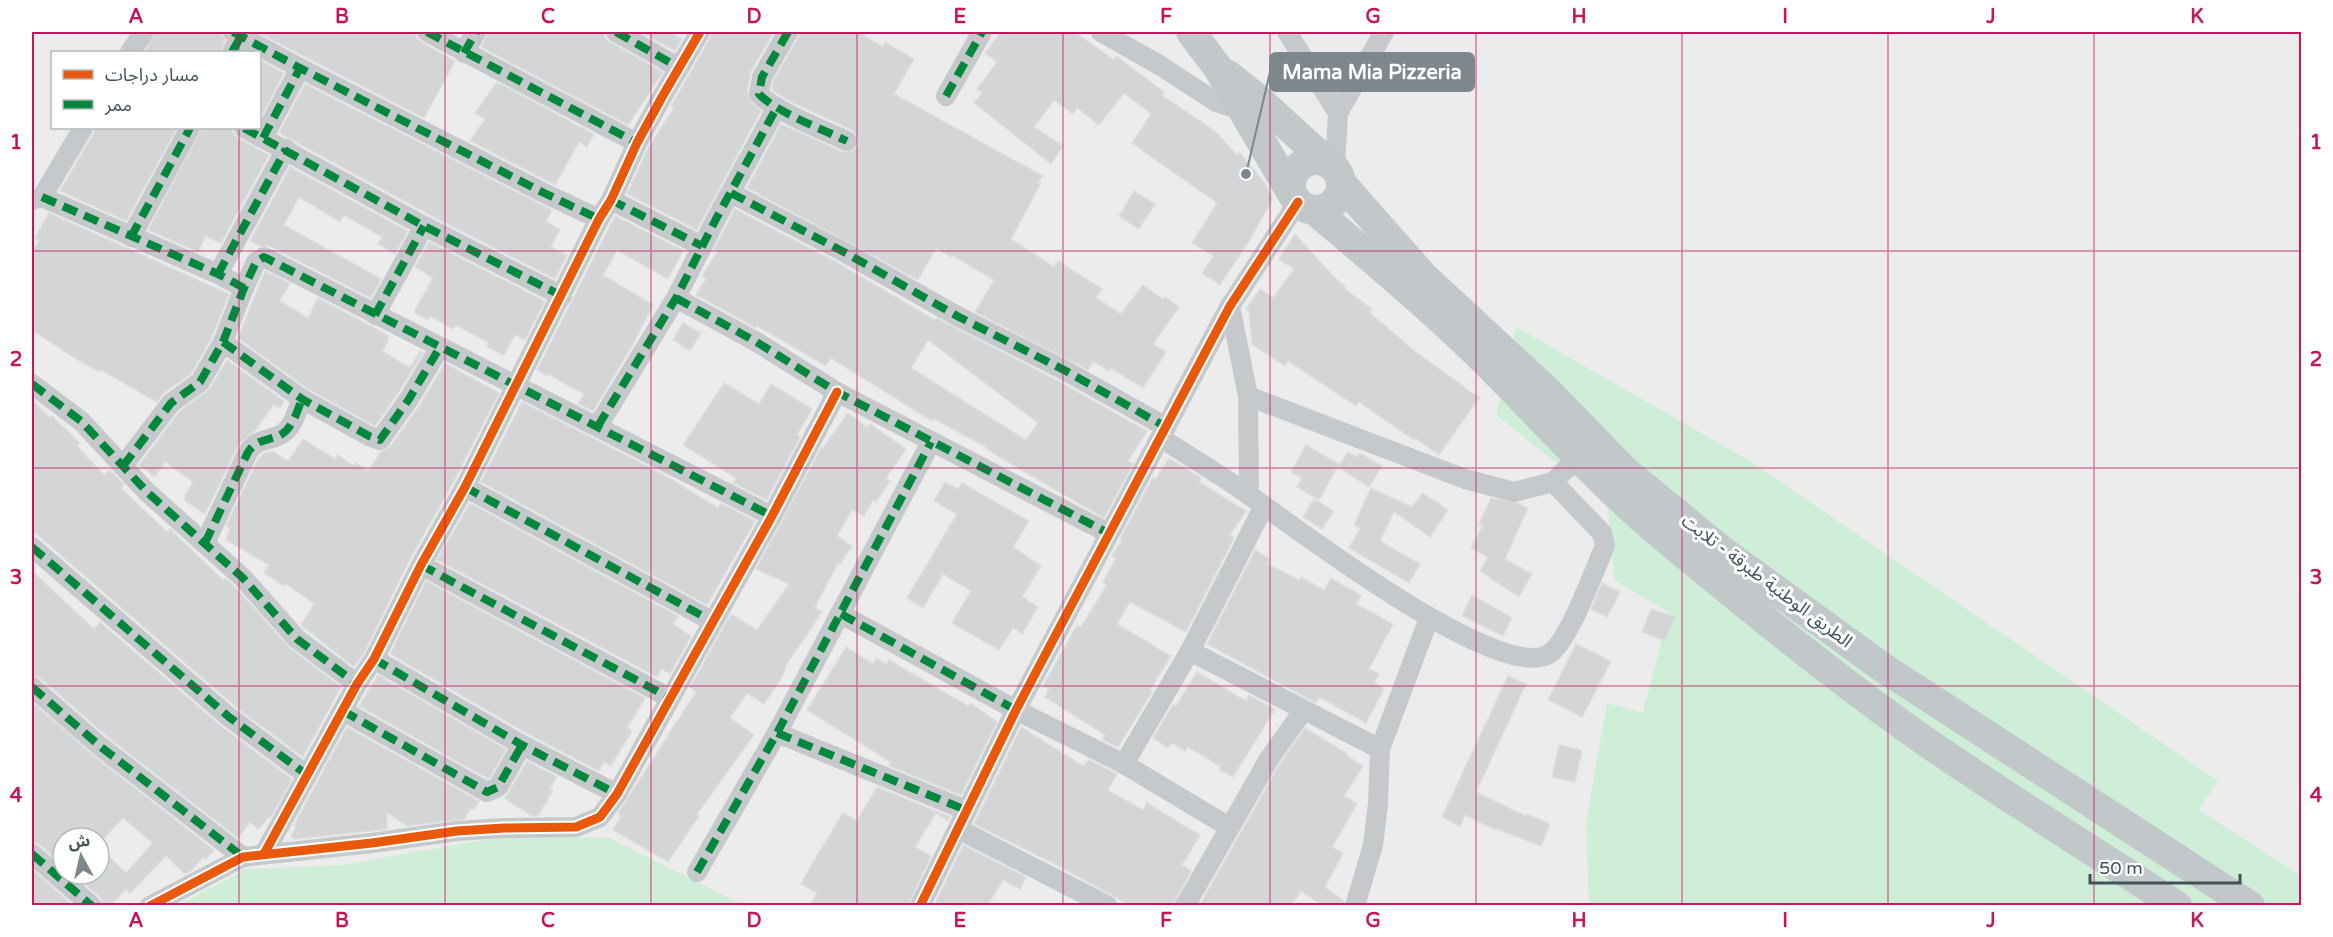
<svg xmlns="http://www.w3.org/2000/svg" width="2333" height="937" font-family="'Varela Round','Noto Sans Arabic',sans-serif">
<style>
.green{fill:#ceeed7}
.building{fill:#d4d5d7;stroke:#dededf;stroke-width:1.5;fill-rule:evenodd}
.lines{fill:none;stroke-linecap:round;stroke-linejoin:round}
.minor{stroke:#c5c9cc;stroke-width:20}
.primary{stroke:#c2c7ca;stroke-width:30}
.quiet{stroke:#00873e;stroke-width:8;stroke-dasharray:15 8;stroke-linecap:butt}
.cycleway-casing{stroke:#fff;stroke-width:13}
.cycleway{stroke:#e8590c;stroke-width:9}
.grid{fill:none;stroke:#c2185b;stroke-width:1.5;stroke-opacity:0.55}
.labels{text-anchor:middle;stroke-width:6;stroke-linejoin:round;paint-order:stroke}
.street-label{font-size:18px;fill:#435159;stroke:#fff}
.leader{fill:none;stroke:#7e878c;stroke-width:2}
.callout-dot{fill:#7e878c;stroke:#fff;stroke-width:2}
.callout{fill:#7e878c;stroke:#7e878c;stroke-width:2}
.callout-label{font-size:20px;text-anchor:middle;font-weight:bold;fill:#fff}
.neatline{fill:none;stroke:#c2185b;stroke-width:2}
.grid-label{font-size:20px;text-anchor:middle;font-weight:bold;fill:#c2185b}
</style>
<rect width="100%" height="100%" fill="#edecec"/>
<!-- green -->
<g class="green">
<polygon points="1516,327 1750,461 2218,781 2199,810 2301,876 2301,905 1589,905 1586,822 1607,703 1643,713 1669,612 1615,581 1607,503 1496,415"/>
<polygon points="507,836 610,838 744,905 177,906 246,869 341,865"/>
</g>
<!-- building -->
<g class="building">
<polygon points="156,32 221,32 225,40 220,52 144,52"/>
<polygon points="257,32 415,32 417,38 421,42 455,61 424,118"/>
<polygon points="488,32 604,32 605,38 610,42 663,72 628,125 481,47"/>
<polygon points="640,32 670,32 682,39 675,51"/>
<polygon points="712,32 774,32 751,71 747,92 751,102 761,111 697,230 627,194 648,148 674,108 671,106 710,38"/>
<polygon points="800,32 858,32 883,47 885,42 914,59 894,94 1043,176 1038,182 1041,183 1011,239 1054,267 1058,261 1102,289 1096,298 1121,314 1143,285 1163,299 1165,297 1179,307 1153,344 1166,352 1143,388 1111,368 1109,371 1093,361 1088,370 975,312 994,280 952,255 951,257 936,248 918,280 747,188 781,124 843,152 853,151 858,145 859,139 852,130 793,103 772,90 773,81 798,38"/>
<polygon points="1001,32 1075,32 1114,60 1117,56 1124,62 1164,92 1162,95 1215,131 1237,155 1239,152 1265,183 1273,198 1251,238 1220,285 1202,273 1214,256 1192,243 1217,203 1132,143 1151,114 1124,93 1099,125 1077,108 1073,114 1054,100 1034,127 1063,146 1051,164 974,103 982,93 977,89 997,62 985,53"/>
<polygon points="260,60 284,73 260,119"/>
<polygon points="497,82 594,134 587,147 579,142 555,185 470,141 485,119 475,113"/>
<polygon points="305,84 552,210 546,222 560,229 551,247 567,255 555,279 430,215 279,133"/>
<polygon points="95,128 177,128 126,221 60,191 93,134"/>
<polygon points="202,128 232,128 234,134 238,138 269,155 221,243 206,236 198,252 148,230"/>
<polygon points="290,167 408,231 395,254 378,244 382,237 344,215 340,222 299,197 284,225 381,279 371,298 269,246 260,246 250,241"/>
<polygon points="1134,191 1155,204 1139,229 1119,216"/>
<path d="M735,209L838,263L935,320L937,318L1060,382L1147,431L1128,461L1133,464L1104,518L1016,467L985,448L986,447L934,419L932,421L831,358L826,366L757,326L756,328L696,295L706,279L702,276L718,251L714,249ZM928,340L1038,423L1026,440L911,368Z"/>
<polygon points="49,213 229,294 212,337 191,374 164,393 157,402 101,370 99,372 70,355 32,330 32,253 39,241 35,238"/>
<polygon points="615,216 683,250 668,279 617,250 603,275 653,305 632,346 593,411 578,404 584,394 548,374 547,376 537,370"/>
<polygon points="1295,234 1336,279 1345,286 1344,288 1372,309 1369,312 1412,349 1479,398 1439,455 1415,438 1414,440 1359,402 1356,406 1288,361 1285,366 1252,344 1249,312 1246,309 1260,289 1273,298 1294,269 1279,259"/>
<polygon points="429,242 545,301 525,340 515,335 504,355 487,347 489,343 456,325 453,329 430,316 428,320 414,312 433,278 415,267"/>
<polygon points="265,271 290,283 280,301 308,318 318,298 388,335 388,341 382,351 410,368 420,351 423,353 399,392 375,426 308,389 238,338"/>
<polygon points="683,323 701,333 690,351 673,340"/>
<polygon points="227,360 284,401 280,408 273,405 255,431 239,444 205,514 185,501 185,495 193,482 165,462 155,477 139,465 179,412 210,388"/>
<polygon points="445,363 499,393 454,481 410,559 364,653 354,667 301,625 314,604 286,584 284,586 264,573 269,565 226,540 230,528 226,526 258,459 265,453 272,451 288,461 303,439 335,459 338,455 354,466 356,463 369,471 380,452 390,447 419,406"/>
<polygon points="724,383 759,404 771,384 812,409 797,435 800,437 767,500 733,483 736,478 683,445"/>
<polygon points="32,400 50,418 52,416 80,443 77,446 104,475 110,470 124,485 121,488 167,532 170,529 223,580 225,578 234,586 290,648 341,687 303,757 237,708 32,530"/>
<polygon points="522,402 661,473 718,508 721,503 755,521 707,605 481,482"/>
<polygon points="848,413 867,427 870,424 906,449 886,478 890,481 876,502 873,500 864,516 852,510 837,536 852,546 840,564 838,563 815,607 822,612 784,668 786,669 777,685 764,704 747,693 730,718 754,735 697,814 699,816 668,862 613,830 621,816 618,813 696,692 690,687 731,614 757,630 789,584 756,569 821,448 822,449"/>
<polygon points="1306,445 1339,464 1319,500 1297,487 1302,478 1291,472"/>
<polygon points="1348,452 1357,457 1360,453 1382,466 1369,487 1338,467"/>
<polygon points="1169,458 1201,478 1199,482 1246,511 1230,535 1234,538 1186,632 1130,602 1117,624 1171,656 1150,690 1152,692 1118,747 1102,740 1105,735 1045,697 1049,689 1043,686 1077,625 1081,627 1107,585 1103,582 1116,558 1112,556 1122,540 1120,539 1153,477 1156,479"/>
<polygon points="945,482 958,489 962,483 1029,521 1013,547 1041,566 1022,597 1038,607 1022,634 1013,628 999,650 952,623 971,591 943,574 923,608 907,598 957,514 934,501"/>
<polygon points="1371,488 1412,507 1423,493 1448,510 1430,537 1394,512 1380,541 1420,564 1409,583 1349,548 1360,528 1354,525"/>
<polygon points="1491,498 1518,503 1528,508 1505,559 1532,574 1519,597 1480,571 1488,557 1471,548 1483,525 1479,524"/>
<polygon points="1314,499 1334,511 1322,529 1303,517"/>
<polygon points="470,503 678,616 673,624 691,636 670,674 662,669 657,677 437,560"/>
<polygon points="1255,550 1270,559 1267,564 1299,580 1301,577 1324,590 1331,578 1361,595 1356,604 1393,624 1369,669 1379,674 1374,683 1384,689 1366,723 1319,697 1316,703 1207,644"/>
<polygon points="32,571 94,629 100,622 221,726 292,779 272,815 258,829 250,822 238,838 109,738 40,678 32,675"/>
<polygon points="426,581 645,698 627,728 632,731 611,766 604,762 599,771 528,734 390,654"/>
<polygon points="1602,583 1620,592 1607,617 1591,609"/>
<polygon points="1472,595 1512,618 1503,636 1462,616"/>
<polygon points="1651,609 1675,617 1665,641 1642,632"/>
<polygon points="1576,644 1611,661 1582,717 1548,700"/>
<polygon points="846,647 873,664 876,658 886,664 889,660 968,706 970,703 997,722 961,795 889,766 891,762 807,710"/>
<polygon points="1197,672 1246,701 1249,695 1275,709 1233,777 1220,770 1220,766 1188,747 1185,751 1172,743 1168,748 1153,738 1173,704 1176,706"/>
<polygon points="378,675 506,749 490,778 488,779 359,706"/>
<polygon points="1508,676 1526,684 1476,792 1526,816 1527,814 1550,824 1541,846 1497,829 1496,830 1465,815 1460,826 1442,817"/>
<polygon points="32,702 94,756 214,850 206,859 203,857 191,871 185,874 166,856 130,893 126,889 110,906 104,906 100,897 73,874 99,874 99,847 126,873 153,843 123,818 104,838 63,838 63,865 40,845 32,842"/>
<polygon points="347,727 479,801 474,810 471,808 464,819 407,826 387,813 387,829 296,839 291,837 296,826 294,825"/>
<polygon points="1021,727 1083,766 1089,760 1117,774 1108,790 1143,810 1147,803 1200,835 1182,865 1191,871 1173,906 1131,906 1055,864 974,824"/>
<polygon points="1305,728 1348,754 1347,756 1363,766 1344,796 1357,804 1332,847 1343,853 1325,887 1344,901 1343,906 1323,906 1301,891 1291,906 1199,906 1279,765"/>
<polygon points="1559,745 1582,750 1575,782 1552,777"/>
<polygon points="527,761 557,777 550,788 553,790 538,816 532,816 504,798 508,793"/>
<polygon points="877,787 950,817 948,821 936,813 915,847 931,856 908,906 810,906 817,893 801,884 812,864 843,813 857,821"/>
<polygon points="963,845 1026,877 1020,889 1003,880 987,906 934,906"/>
<polygon points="32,869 69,902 65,906 32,906"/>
</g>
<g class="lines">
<!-- minor -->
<g class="minor">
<polyline points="233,32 300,68 544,193 599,219"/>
<polyline points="427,32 637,143"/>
<polyline points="616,32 678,67"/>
<path d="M788,32L762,77L759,94C774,111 824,130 847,141"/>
<polyline points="1101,32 1161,66 1216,102 1241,110 1247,106"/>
<polyline points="1287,32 1338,113"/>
<polyline points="130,52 144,32"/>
<polyline points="232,52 241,36"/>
<polyline points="464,53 476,32"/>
<polyline points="946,96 982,32"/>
<polyline points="244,128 424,226 562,296"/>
<polyline points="263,138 300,68"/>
<polyline points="1335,167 1338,113 1384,32"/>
<polyline points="731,193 844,252 959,317 1066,371 1166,427"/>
<polyline points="42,197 218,274 244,288"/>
<polyline points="32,200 42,197 83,128"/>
<polyline points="611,200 702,246"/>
<polyline points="131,237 190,128"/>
<polyline points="218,274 286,149"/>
<polyline points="676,298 755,341 837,392 1108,533"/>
<polyline points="1230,306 1248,396 1249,494"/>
<polyline points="375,315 424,226"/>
<polyline points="223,342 302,399 369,436 380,440 409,399 440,347"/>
<polyline points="32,384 81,421 147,492 243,578 297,639 357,684"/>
<polyline points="1248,396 1465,479 1514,492 1553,482 1578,457"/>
<polyline points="598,426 676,298 716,219 777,107"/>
<path d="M1161,438C1190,457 1221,475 1249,495C1295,527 1499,684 1549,654C1569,642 1594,570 1605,546L1602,533L1553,482"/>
<polyline points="123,466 171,403 200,382 223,342 244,288 256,262 264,257 772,516"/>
<polyline points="465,487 712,621"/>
<path d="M205,543L248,452C259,437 268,442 282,434C293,427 297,411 302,399"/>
<polyline points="32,547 229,717 307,775"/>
<polyline points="421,565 670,698"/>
<polyline points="841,614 1016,710 1124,764 1229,827"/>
<polyline points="1190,651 1380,749"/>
<polyline points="374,659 522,745 617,794"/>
<polyline points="32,687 101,747 243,857"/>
<polyline points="343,711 487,792 498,787 522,745"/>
<polyline points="777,733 966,810"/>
<polyline points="1124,764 1190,651 1264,506"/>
<polyline points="958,829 1108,906"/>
<polyline points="32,854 92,906"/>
<polyline points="264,854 357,684 374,659 421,565 465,487 599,219 611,200 637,143 662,97 700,32"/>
<polyline points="697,872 777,733 931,442"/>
<polyline points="150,906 243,857 372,843 457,831 504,828 576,827 600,817 617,794 772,516 837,392"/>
<polyline points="920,906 1016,710 1207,349 1230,306 1298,202"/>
<polyline points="1185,906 1269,759 1303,711"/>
<polyline points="1355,906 1373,845 1378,804 1380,749 1429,618"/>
</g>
<!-- primary -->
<g class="primary">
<polyline points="1191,32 1218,68 1292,194"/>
<polyline points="1228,75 1258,99 1327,162"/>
<circle cx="1316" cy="185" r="25"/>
<polyline points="1342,184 1424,277 1545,389 1626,472 1725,553 1882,667 2250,906"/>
<path d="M1314,210C1373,259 1431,308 1486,362C1545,421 1600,484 1665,538C1746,605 1829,673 1915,734C2000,794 2090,848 2177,906"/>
</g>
<!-- quiet -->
<g class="quiet">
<polyline points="233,32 300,68 544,193 599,219"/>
<polyline points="427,32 637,143"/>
<polyline points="616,32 678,67"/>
<path d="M788,32L762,77L759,94C774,111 824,130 847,141"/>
<polyline points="232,52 241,36"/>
<polyline points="464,53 476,32"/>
<polyline points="946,96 982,32"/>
<polyline points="244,128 424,226 562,296"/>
<polyline points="263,138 300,68"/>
<polyline points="731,193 844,252 959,317 1066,371 1166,427"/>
<polyline points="42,197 218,274 244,288"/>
<polyline points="611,200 702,246"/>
<polyline points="131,237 190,128"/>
<polyline points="218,274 286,149"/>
<polyline points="676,298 755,341 837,392 1108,533"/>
<polyline points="375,315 424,226"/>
<polyline points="223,342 302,399 369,436 380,440 409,399 440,347"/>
<polyline points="32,384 81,421 147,492 243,578 297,639 357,684"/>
<polyline points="598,426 676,298 716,219 777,107"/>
<polyline points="123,466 171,403 200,382 223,342 244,288 256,262 264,257 772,516"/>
<polyline points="465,487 712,621"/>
<path d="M205,543L248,452C259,437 268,442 282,434C293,427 297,411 302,399"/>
<polyline points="32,547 229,717 307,775"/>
<polyline points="421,565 670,698"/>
<polyline points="841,614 1016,710"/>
<polyline points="374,659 522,745 617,794"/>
<polyline points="32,687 101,747 243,857"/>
<polyline points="343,711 487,792 498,787 522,745"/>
<polyline points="777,733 966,810"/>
<polyline points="32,854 92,906"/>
<polyline points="697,872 777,733 931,442"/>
</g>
<defs>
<g id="cycleway">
<polyline points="264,854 357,684 374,659 421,565 465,487 599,219 611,200 637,143 662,97 700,32"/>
<polyline points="150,906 243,857 372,843 457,831 504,828 576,827 600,817 617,794 772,516 837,392"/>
<polyline points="920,906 1016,710 1207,349 1230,306 1298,202"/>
</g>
</defs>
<!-- cycleway casing -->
<use href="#cycleway" class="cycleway-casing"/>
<!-- cycleway -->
<use href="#cycleway" class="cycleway"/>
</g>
<!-- grid -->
<path class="grid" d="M239,32V52M445,32V906M651,32V906M857,32V906M1063,32V906M1270,32V906M1476,32V906M1682,32V906M1888,32V906M2094,32V906M239,128V906M32,251H2302M32,468H2302M32,686H2302"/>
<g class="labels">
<!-- street labels -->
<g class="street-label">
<text transform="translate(1767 581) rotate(37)" y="6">الطريق الوطنية طبرقة - تلابت</text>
</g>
</g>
<!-- callouts -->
<path class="leader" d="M1246 174L1270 72"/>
<circle class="callout-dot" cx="1246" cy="174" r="6"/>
<rect class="callout" x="1270" y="53" width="204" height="38" rx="6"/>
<g class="callout-label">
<text x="1372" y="79">Mama Mia Pizzeria</text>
</g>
<!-- border -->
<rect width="2333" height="937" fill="none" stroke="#ffffff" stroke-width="66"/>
<!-- legend -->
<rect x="51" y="51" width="210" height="78" fill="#ffffff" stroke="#b4b9bd" stroke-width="1.5"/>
<rect x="63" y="70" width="30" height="9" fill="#e8590c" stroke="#b4b9bd" stroke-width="1.5"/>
<text x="105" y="81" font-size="18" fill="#435159">مسار دراجات</text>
<rect x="63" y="100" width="30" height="9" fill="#00873e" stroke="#b4b9bd" stroke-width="1.5"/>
<text x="105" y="111" font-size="18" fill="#435159">ممر</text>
<!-- north arrow -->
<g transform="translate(81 856) rotate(352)"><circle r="28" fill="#ffffff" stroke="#b4b9bd" stroke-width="1.5"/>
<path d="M0-4.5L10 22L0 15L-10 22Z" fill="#7e878c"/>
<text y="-9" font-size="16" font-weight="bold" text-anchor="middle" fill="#435159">ش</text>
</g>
<!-- scale -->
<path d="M2090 874v9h150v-9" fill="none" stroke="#435159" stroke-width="3"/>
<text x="2099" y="874" font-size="18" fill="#435159" stroke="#ffffff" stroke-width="4.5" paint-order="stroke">50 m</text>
<rect x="33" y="33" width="2267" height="871" class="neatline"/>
<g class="grid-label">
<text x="136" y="23">A</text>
<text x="342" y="23">B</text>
<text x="548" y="23">C</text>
<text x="754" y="23">D</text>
<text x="960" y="23">E</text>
<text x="1166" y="23">F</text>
<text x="1373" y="23">G</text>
<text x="1579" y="23">H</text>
<text x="1785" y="23">I</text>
<text x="1991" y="23">J</text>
<text x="2197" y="23">K</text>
<text x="16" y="149">1</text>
<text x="2316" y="149">1</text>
<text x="16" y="366">2</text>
<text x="2316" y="366">2</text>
<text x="16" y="584">3</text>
<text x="2316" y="584">3</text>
<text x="16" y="802">4</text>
<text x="2316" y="802">4</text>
<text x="136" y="927">A</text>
<text x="342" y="927">B</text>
<text x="548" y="927">C</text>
<text x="754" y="927">D</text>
<text x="960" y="927">E</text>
<text x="1166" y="927">F</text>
<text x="1373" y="927">G</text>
<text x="1579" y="927">H</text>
<text x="1785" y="927">I</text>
<text x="1991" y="927">J</text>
<text x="2197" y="927">K</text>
</g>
</svg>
